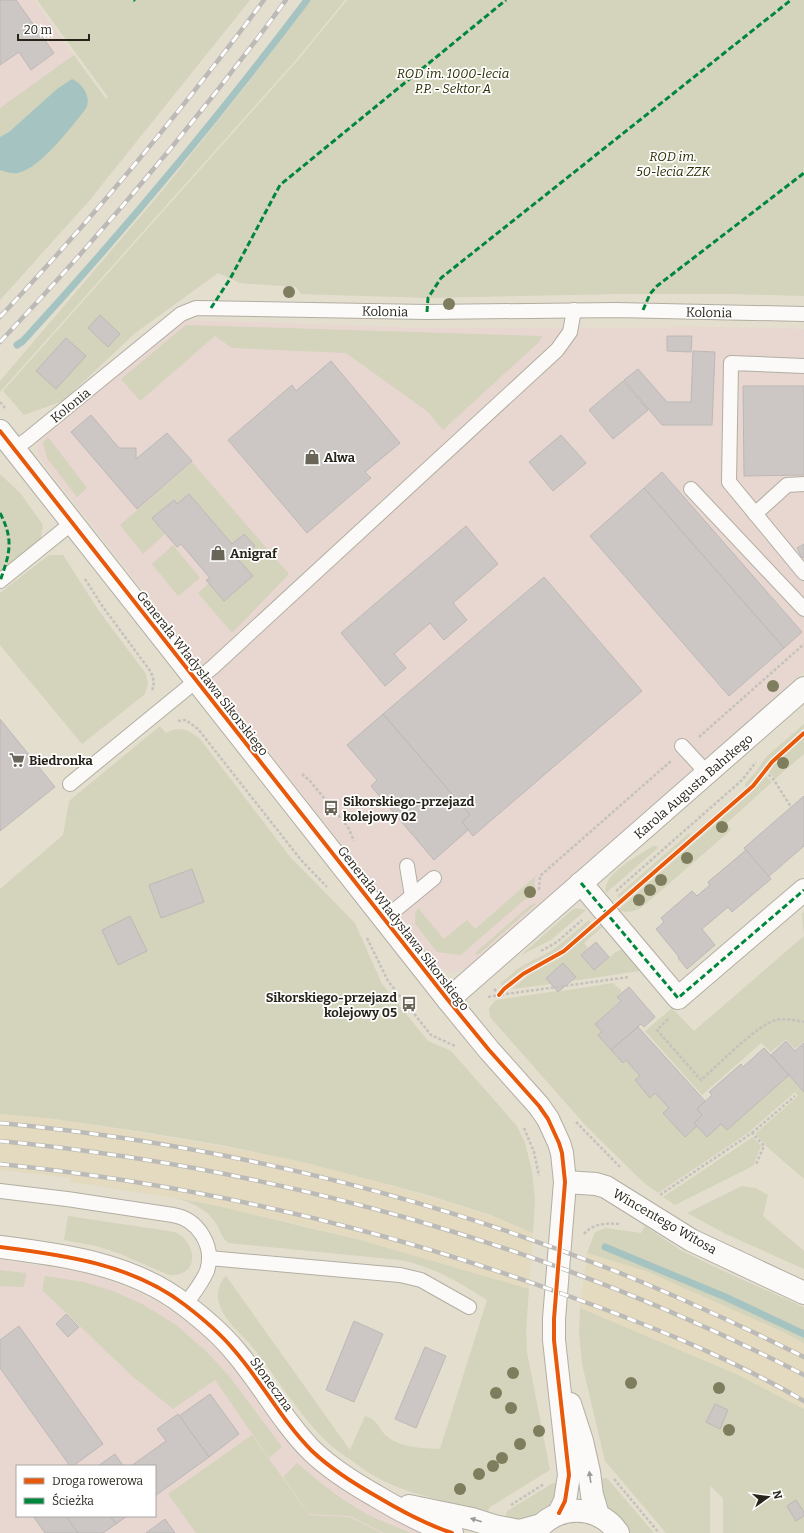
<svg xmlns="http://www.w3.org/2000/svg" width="804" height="1533" font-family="Bitter,serif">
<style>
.commercial{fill:#e8d7d1;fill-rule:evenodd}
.built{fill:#e3dac0}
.green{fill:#d4d3bb}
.water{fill:#a5c4c1}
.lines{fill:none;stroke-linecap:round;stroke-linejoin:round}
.stream{stroke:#a5c4c1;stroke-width:7}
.building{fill:#ccc7c5;stroke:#bcb8b6}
.lane-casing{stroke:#b2aea2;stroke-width:16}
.street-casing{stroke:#b2aea2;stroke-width:24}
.secondary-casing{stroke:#b2aea2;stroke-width:24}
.path{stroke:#c4c2bc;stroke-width:2.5;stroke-dasharray:3 2;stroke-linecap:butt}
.lane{stroke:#fbfaf8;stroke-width:14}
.street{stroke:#fbfaf8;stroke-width:22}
.secondary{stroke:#fbfaf8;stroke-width:22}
.rail-casing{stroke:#bcbab6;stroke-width:4.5}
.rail{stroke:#fff;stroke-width:3;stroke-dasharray:9;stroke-linecap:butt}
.quiet{stroke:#00873e;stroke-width:3;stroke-dasharray:6 3;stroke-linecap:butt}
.cycleway-casing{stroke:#fff;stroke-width:6}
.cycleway{stroke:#e8590c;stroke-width:4}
.tree{fill:#7e7d5d}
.oneway{fill:#9c9a94}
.labels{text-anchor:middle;stroke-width:3.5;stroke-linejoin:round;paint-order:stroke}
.park-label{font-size:13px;font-style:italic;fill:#2a2d00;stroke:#fff}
.street-label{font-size:13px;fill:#28241a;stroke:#fff}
.poi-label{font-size:13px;font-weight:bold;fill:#28241a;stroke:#fff;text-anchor:start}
</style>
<rect width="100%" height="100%" fill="#e4decf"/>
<!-- commercial -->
<g class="commercial">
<polygon points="0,0 34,0 103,97 0,195"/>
<polygon points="185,320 427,328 722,327 804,329 804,671 467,968 455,972 443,970 434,963 415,938 42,461 38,453 38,445 43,437"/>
<path d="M0,1260L69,1270L104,1278L139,1293L170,1310L196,1329L221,1354L243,1381L276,1428L300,1454L331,1481L371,1506L436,1533H0ZM17,1466H155V1516H17Z"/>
</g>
<!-- built -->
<g class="built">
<polygon points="0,1114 47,1118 137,1132 221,1146 308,1163 424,1195 488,1215 533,1233 529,1289 360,1240 288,1222 257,1216 213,1205 175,1198 70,1182 70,1178 0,1170"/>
<polygon points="587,1253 646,1271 781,1331 804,1343 804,1409 736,1374 580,1308"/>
</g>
<!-- green -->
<g class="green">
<polygon points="37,0 250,0 88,202 0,300 0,108 74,55 106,99 108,97"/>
<polygon points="311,0 345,0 296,60 0,392 0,381 162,191 249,82"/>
<polygon points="347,0 804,0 804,296 731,294 618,294 428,298 301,294 296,287 240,283 218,273 134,334 63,401 24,415 3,391 297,61"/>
<polygon points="186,325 542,336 539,342 443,430 428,412 346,353 232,348 215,336 140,401 121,379"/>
<polygon points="48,437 87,488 77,497 47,458 43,443"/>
<polygon points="192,462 289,574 232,633 198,593 209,583 224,601 253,577 239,560 255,546 244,533 232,544 189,494 177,504 174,500 152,518 165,534 143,554 120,525"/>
<polygon points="0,474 21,494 43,525 40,542 0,572"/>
<polygon points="173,545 200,578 178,596 152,564"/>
<polygon points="49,555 63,555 99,611 146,674 148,684 145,694 82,744 0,645 0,593"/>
<polygon points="804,724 804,728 769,760 747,787 745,786 745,784 755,773 766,757"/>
<path d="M160,726L166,733C179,725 189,730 200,739L291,858L355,923L382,984L428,1041L451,1051L517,1126L525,1143L532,1171L535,1199L533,1233L488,1214L424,1194L307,1163L221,1145L137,1131L47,1118L0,1114V889L63,835L69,801Z"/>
<polygon points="804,738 804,754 775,779 769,772 776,763"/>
<path d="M766,776L772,782L726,824L731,830L641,908C633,912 626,913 618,910L753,791Z"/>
<polygon points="688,834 690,834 690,836 618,898 618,895"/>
<path d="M653,846H656L658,848L606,893C601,874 640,855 653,846Z"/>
<polygon points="537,875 535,878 534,896 524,900 461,955 437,952 415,924 415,914 418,908 444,939 467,920 475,929"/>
<polygon points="537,903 479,954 476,955 476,952 529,906"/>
<polygon points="576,908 586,910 551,940 521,955 571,911"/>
<polygon points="804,912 804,1042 795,1049 786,1039 771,1052 761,1043 702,1095 645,1031 672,1008 694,1031 804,936 802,914"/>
<polygon points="589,920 590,923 559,950 524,968 501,986 501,983 520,967 553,950"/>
<polygon points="603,923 602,927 584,943 588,948 581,955 594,970 616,952 624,949 646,970 572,981 576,977 563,963 546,977 551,984 512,989 529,975 562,957"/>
<polygon points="613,983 622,991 617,997 620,1001 595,1024 602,1032 598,1035 623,1063 626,1060 640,1076 635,1081 650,1097 655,1093 669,1108 664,1113 685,1137 697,1126 707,1137 721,1124 727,1130 788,1075 804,1092 804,1179 766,1146 755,1134 798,1096 795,1092 748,1133 658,1193 643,1182 587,1127 490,1017 489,1008 496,1000 557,991 558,993 561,991"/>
<polygon points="753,1137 761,1146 753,1166 675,1205 663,1197"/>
<polygon points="742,1186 756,1188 768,1195 763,1216 804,1251 804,1269 726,1234 687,1213"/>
<path d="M175,1198L213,1205L360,1240L529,1289L526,1330L527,1352L550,1470L490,1507L488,1511C450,1502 411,1496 376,1477C370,1474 364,1469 358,1465C345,1456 331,1447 320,1435C295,1408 276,1377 254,1349C243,1335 226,1323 220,1306C216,1296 218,1283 226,1276L350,1450L365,1416C380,1421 377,1429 388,1437C402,1448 423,1448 440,1449L487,1300C457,1281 434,1267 400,1260L229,1243C222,1239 221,1232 217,1225C208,1210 192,1202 175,1198Z"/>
<path d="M68,1216L175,1232C198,1243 200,1277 169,1275L118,1253L96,1246L64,1240Z"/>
<polygon points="645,1226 682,1251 732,1275 804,1307 804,1343 781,1331 646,1271 587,1253 595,1232 606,1228 641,1233"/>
<polygon points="0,1270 26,1273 24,1287 0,1286"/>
<polygon points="45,1276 84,1282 113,1291 142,1304 175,1324 207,1352 230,1377 282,1447 269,1458 215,1380 173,1409 131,1375 42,1290"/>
<polygon points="580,1308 736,1374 804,1409 804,1533 723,1533 723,1498 710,1486 710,1533 666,1533 605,1461 582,1364 579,1333"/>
<polygon points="252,1435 309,1515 349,1517 382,1533 196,1533 168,1494"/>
<path d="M297,1463C322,1484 347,1505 377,1519C388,1524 400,1528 411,1533H384L350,1516L309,1514L283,1477Z"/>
<polygon points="607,1478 654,1533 631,1533 608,1507 603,1498 599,1479"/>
<polygon points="563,1482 552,1505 542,1514 518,1521 505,1520 507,1511 553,1483"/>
</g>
<!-- water -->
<path class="water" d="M72,79C81,83 91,95 87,106C86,109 83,112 81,115C68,131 41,166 21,172C15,175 6,172 0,170V137L9,132L57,89Z"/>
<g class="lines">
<!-- stream -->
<g class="stream">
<path d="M17,345L23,341C123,232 218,118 307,0"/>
<polyline points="605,1247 723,1296 804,1334"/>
</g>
</g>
<!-- building -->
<g class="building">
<polygon points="0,0 16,0 54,53 31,70 19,52 0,65"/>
<polygon points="100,315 120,334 108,347 88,328"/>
<polygon points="667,336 692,336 691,352 667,351"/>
<polygon points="66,338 86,356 56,389 36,371"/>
<polygon points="693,351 715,352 712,425 662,425 624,380 638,369 667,402 691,402"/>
<polygon points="331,361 400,443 365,472 371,478 307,533 228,440 292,385 296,391"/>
<polygon points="623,381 648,410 613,439 589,410"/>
<polygon points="743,386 804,386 804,475 744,476"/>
<polygon points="91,415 119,448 136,448 136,459 167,433 192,461 137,509 71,432"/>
<polygon points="561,435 586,463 553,491 529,462"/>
<polygon points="662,472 802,632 784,648 644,488"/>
<polygon points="644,488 784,648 729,696 590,536"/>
<polygon points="189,494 232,544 244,534 255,546 239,560 253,576 224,601 206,580 210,578 181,544 177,547 152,518 174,500 177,504"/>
<polygon points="466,526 498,564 453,603 467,620 444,640 430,623 394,654 406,668 385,686 341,633"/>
<polygon points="804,544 804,557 802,558 797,548"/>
<polygon points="544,577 642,691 473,836 462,822 470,815 383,714"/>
<polygon points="383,714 470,815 462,822 468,830 434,860 371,786 377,780 347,745"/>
<polygon points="0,719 55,787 0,831"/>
<polygon points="804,796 804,846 768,877 744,848"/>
<polygon points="746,850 771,879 732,912 728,907 702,929 715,945 687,969 678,958 679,957 656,929 664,922 661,918 692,891 697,896 710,885 708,882"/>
<polygon points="192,869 204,902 161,918 149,885"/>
<polygon points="130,916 147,951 118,965 102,930"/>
<polygon points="596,942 609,957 594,970 581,955"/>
<polygon points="563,963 576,977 558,992 546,978"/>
<polygon points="629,987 655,1017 644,1027 641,1024 611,1050 598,1035 602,1032 595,1024 621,1001 617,997"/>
<polygon points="638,1027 705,1101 697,1109 702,1115 694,1123 697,1126 685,1137 663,1113 669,1108 655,1093 650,1098 635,1080 640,1076 626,1060 623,1063 611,1050"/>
<polygon points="786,1041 795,1051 804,1043 804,1092 771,1055"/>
<polygon points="764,1048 789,1075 727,1130 721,1124 707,1137 694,1123 702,1115 697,1109 712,1095 709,1092 741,1064 743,1067"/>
<polygon points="66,1314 79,1327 68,1337 56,1324"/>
<polygon points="354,1321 383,1334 354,1402 326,1390"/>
<polygon points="19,1326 103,1444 73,1466 70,1466 0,1368 0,1340"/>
<polygon points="425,1347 446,1356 416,1428 395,1419"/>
<polygon points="210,1394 239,1434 209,1457 179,1416"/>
<polygon points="715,1404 728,1410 720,1429 706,1422"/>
<polygon points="178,1414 209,1457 155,1496 155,1466 131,1466 166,1441 157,1429"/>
<polygon points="115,1454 123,1466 98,1466"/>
<polygon points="796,1500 804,1512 804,1516 796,1521 787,1506"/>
<polygon points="33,1516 66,1516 78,1533 45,1533"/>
<polygon points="66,1516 110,1516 116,1524 103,1533 78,1533"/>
<polygon points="110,1516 127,1516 116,1524"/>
<polygon points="165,1519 175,1533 146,1533"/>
</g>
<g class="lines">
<defs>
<g id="lane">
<polyline points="804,366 731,363 729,482 804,573"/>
<polyline points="14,449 28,439 181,314 196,308 427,312 616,310 804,314"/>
<polyline points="691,489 804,609"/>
<polyline points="755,514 787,485 804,484"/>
<polyline points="0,581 72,523"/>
<polyline points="682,746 707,773"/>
<polyline points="70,784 213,667 557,350 570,332 574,310"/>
<polyline points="407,866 412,896"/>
<polyline points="384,919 434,878"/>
<path d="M0,1191L67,1199L173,1215C198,1219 215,1246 207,1271C202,1283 193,1294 185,1305"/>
<polyline points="209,1258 400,1275 421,1280 469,1307"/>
</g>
<g id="street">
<polyline points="581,883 678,998 804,890"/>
<polyline points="565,1182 596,1184 606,1187 691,1240 804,1293"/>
<path d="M0,1247C64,1255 132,1264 185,1305C202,1318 220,1333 234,1350C262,1382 282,1421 312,1451C331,1469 353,1483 376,1496C401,1511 425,1524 452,1533"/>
<polyline points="409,1506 472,1519 494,1526 519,1531 541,1525"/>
</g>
<g id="secondary">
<polyline points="0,431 448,1000 489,1050 539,1106 548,1119 559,1143 562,1153 565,1182 554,1319 554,1340 569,1475 565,1501 559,1513"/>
<polyline points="448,1000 804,688"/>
<polyline points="570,1404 582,1441 589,1472 592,1495 598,1515"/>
<path d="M535,1533C554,1504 599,1503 618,1533"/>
</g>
</defs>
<!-- lane casing -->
<use href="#lane" class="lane-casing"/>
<!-- street casing -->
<use href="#street" class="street-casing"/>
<!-- secondary casing -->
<use href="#secondary" class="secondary-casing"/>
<!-- path -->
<g class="path">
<polyline points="0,402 5,408"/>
<polyline points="85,579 103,607 151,672 154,682 152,692"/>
<polyline points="178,721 186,720 198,729 301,860 327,887"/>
<polyline points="699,737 804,644"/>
<polyline points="765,771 774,780 791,807"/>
<polyline points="302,774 310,781 348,827 354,841"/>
<polyline points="539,890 540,876 671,761"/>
<polyline points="616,891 742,780 756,762"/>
<polyline points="367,938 388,981 431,1035 455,1046"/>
<polyline points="541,951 557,942 582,920"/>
<polyline points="494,989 499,995 629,977"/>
<polyline points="488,997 499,995"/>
<path d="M668,1019L657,1030L701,1080C717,1066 758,1024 776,1020C785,1018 795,1020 804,1022"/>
<polyline points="576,1122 620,1167"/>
<polyline points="524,1128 534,1152 539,1176"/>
<polyline points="752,1133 795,1096"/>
<polyline points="660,1195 752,1133 764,1146 756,1164"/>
<path d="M584,1234C593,1223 607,1223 620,1224"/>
<polyline points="614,1479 659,1533"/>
<polyline points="511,1505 544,1484"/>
</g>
<!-- lane -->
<use href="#lane" class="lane"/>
<!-- street -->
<use href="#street" class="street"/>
<!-- secondary -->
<use href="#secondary" class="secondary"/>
<defs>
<g id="rail">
<path d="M0,317C94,217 182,110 264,0"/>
<path d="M0,342C102,234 198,120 286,0"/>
<path d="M0,1123C211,1143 419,1193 615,1271C679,1297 742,1326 804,1357"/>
<path d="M0,1141C279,1168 555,1246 804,1375"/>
<path d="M0,1164C191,1184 380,1227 560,1293C644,1323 727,1356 804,1401"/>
</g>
</defs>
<!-- rail casing -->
<use href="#rail" class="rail-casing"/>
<!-- rail -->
<use href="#rail" class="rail"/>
<!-- quiet -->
<g class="quiet">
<polyline points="134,0 135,1"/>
<polyline points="211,308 230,279 280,185 506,0"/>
<polyline points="643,310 650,294 657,286 804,173"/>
<polyline points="427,312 428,298 441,278 791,0"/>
<path d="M0,513C14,540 10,553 0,581"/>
<polyline points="581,883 678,998 804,890"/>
</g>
<defs>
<g id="cycleway">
<polyline points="0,431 448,1000 489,1050 539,1106 548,1119 559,1143 562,1153 565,1182 554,1319 554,1340 569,1475 565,1501 559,1513"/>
<polyline points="499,995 504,989 523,974 564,951 753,786 772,762 804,733"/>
<path d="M0,1247C64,1255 132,1264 185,1305C202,1318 220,1333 234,1350C262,1382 282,1421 312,1451C331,1469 353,1483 376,1496C401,1511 425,1524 452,1533"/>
</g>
</defs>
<!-- cycleway casing -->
<use href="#cycleway" class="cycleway-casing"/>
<!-- cycleway -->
<use href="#cycleway" class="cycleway"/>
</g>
<!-- trees -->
<g class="tree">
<circle cx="289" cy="292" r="6"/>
<circle cx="449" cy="304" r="6"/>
<circle cx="773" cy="686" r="6"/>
<circle cx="783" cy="763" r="6"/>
<circle cx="722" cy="827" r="6"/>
<circle cx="687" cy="858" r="6"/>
<circle cx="661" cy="880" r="6"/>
<circle cx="650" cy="890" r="6"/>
<circle cx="530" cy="892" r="6"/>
<circle cx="639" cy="900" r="6"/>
<circle cx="513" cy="1373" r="6"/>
<circle cx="631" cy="1383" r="6"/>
<circle cx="719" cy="1388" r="6"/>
<circle cx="496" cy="1393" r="6"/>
<circle cx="511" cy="1408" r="6"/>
<circle cx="729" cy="1430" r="6"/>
<circle cx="539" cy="1431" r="6"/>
<circle cx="520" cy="1444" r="6"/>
<circle cx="502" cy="1458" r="6"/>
<circle cx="493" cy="1466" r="6"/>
<circle cx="479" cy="1474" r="6"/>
<circle cx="460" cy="1489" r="6"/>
</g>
<!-- one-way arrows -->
<defs><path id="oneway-solid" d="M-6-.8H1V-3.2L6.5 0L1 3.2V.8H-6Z"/></defs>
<g class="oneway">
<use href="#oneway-solid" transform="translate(590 1477) rotate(-98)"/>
<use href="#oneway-solid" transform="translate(476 1520) rotate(-162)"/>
</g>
<!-- icons -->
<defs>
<symbol id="shop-bare" viewBox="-9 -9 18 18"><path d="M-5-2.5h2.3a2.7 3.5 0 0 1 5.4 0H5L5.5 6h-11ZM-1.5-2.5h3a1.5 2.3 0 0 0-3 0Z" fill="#6a6559" stroke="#fff" stroke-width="2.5" paint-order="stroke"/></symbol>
<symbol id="supermarket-bare" viewBox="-9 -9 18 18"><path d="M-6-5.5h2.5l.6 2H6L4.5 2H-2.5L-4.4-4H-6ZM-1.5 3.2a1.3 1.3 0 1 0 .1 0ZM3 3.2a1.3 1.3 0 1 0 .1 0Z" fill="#6a6559" stroke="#fff" stroke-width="2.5" paint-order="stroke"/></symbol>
<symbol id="bus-bare" viewBox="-9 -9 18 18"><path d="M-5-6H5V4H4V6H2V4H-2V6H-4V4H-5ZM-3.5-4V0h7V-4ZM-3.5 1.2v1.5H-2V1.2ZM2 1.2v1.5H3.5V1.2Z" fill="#6a6559" stroke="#fff" stroke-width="2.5" paint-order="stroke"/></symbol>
</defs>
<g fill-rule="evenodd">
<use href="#shop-bare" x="301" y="446" width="22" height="22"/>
<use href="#shop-bare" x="207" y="542" width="22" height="22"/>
<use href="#supermarket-bare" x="6" y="749" width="22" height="22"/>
<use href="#bus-bare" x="320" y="797" width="22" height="22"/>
<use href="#bus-bare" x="398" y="993" width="22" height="22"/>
</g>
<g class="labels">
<!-- park labels -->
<g class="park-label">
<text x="453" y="78">ROD im. 1000-lecia<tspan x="453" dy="15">P.P. - Sektor A</tspan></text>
<text x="673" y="161">ROD im.<tspan x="673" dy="15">50-lecia ZZK</tspan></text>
</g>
<!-- street labels -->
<g class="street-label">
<text transform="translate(385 311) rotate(1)" y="5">Kolonia</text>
<text transform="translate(709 312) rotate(1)" y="5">Kolonia</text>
<text transform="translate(70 405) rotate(-39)" y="5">Kolonia</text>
<text transform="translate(203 673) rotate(52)" y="5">Generała Władysława Sikorskiego</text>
<text transform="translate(693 786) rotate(-41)" y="5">Karola Augusta Bahrkego</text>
<text transform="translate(404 928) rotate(52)" y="5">Generała Władysława Sikorskiego</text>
<text transform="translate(665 1221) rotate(30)" y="5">Wincentego Witosa</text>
<text transform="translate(272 1384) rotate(54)" y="5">Słoneczna</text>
</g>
<!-- poi labels -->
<g class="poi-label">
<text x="324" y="462">Alwa</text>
<text x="230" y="558">Anigraf</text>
<text x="29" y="765">Biedronka</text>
<text x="343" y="806">Sikorskiego-przejazd<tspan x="343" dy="15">kolejowy 02</tspan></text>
<text x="397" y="1002" text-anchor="end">Sikorskiego-przejazd<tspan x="397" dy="15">kolejowy 05</tspan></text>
</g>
</g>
<!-- legend -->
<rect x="16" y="1465" width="140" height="52" fill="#ffffff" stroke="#a9a7a3"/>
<rect x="24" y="1478" width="20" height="6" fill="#e8590c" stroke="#a9a7a3"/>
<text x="52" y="1485" font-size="12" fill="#28241a">Droga rowerowa</text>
<rect x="24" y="1498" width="20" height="6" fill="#00873e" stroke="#a9a7a3"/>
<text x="52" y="1505" font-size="12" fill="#28241a">Ścieżka</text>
<!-- north arrow -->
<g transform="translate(768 1497) rotate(76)" stroke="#ffffff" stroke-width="3" paint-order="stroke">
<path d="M0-3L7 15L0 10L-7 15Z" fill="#28241a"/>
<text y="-6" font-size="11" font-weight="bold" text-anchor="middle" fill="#28241a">N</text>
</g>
<!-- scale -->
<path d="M18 34v6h71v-6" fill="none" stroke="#28241a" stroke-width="2"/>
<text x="24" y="34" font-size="12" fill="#28241a" stroke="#ffffff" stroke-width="3" paint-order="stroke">20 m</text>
</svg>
